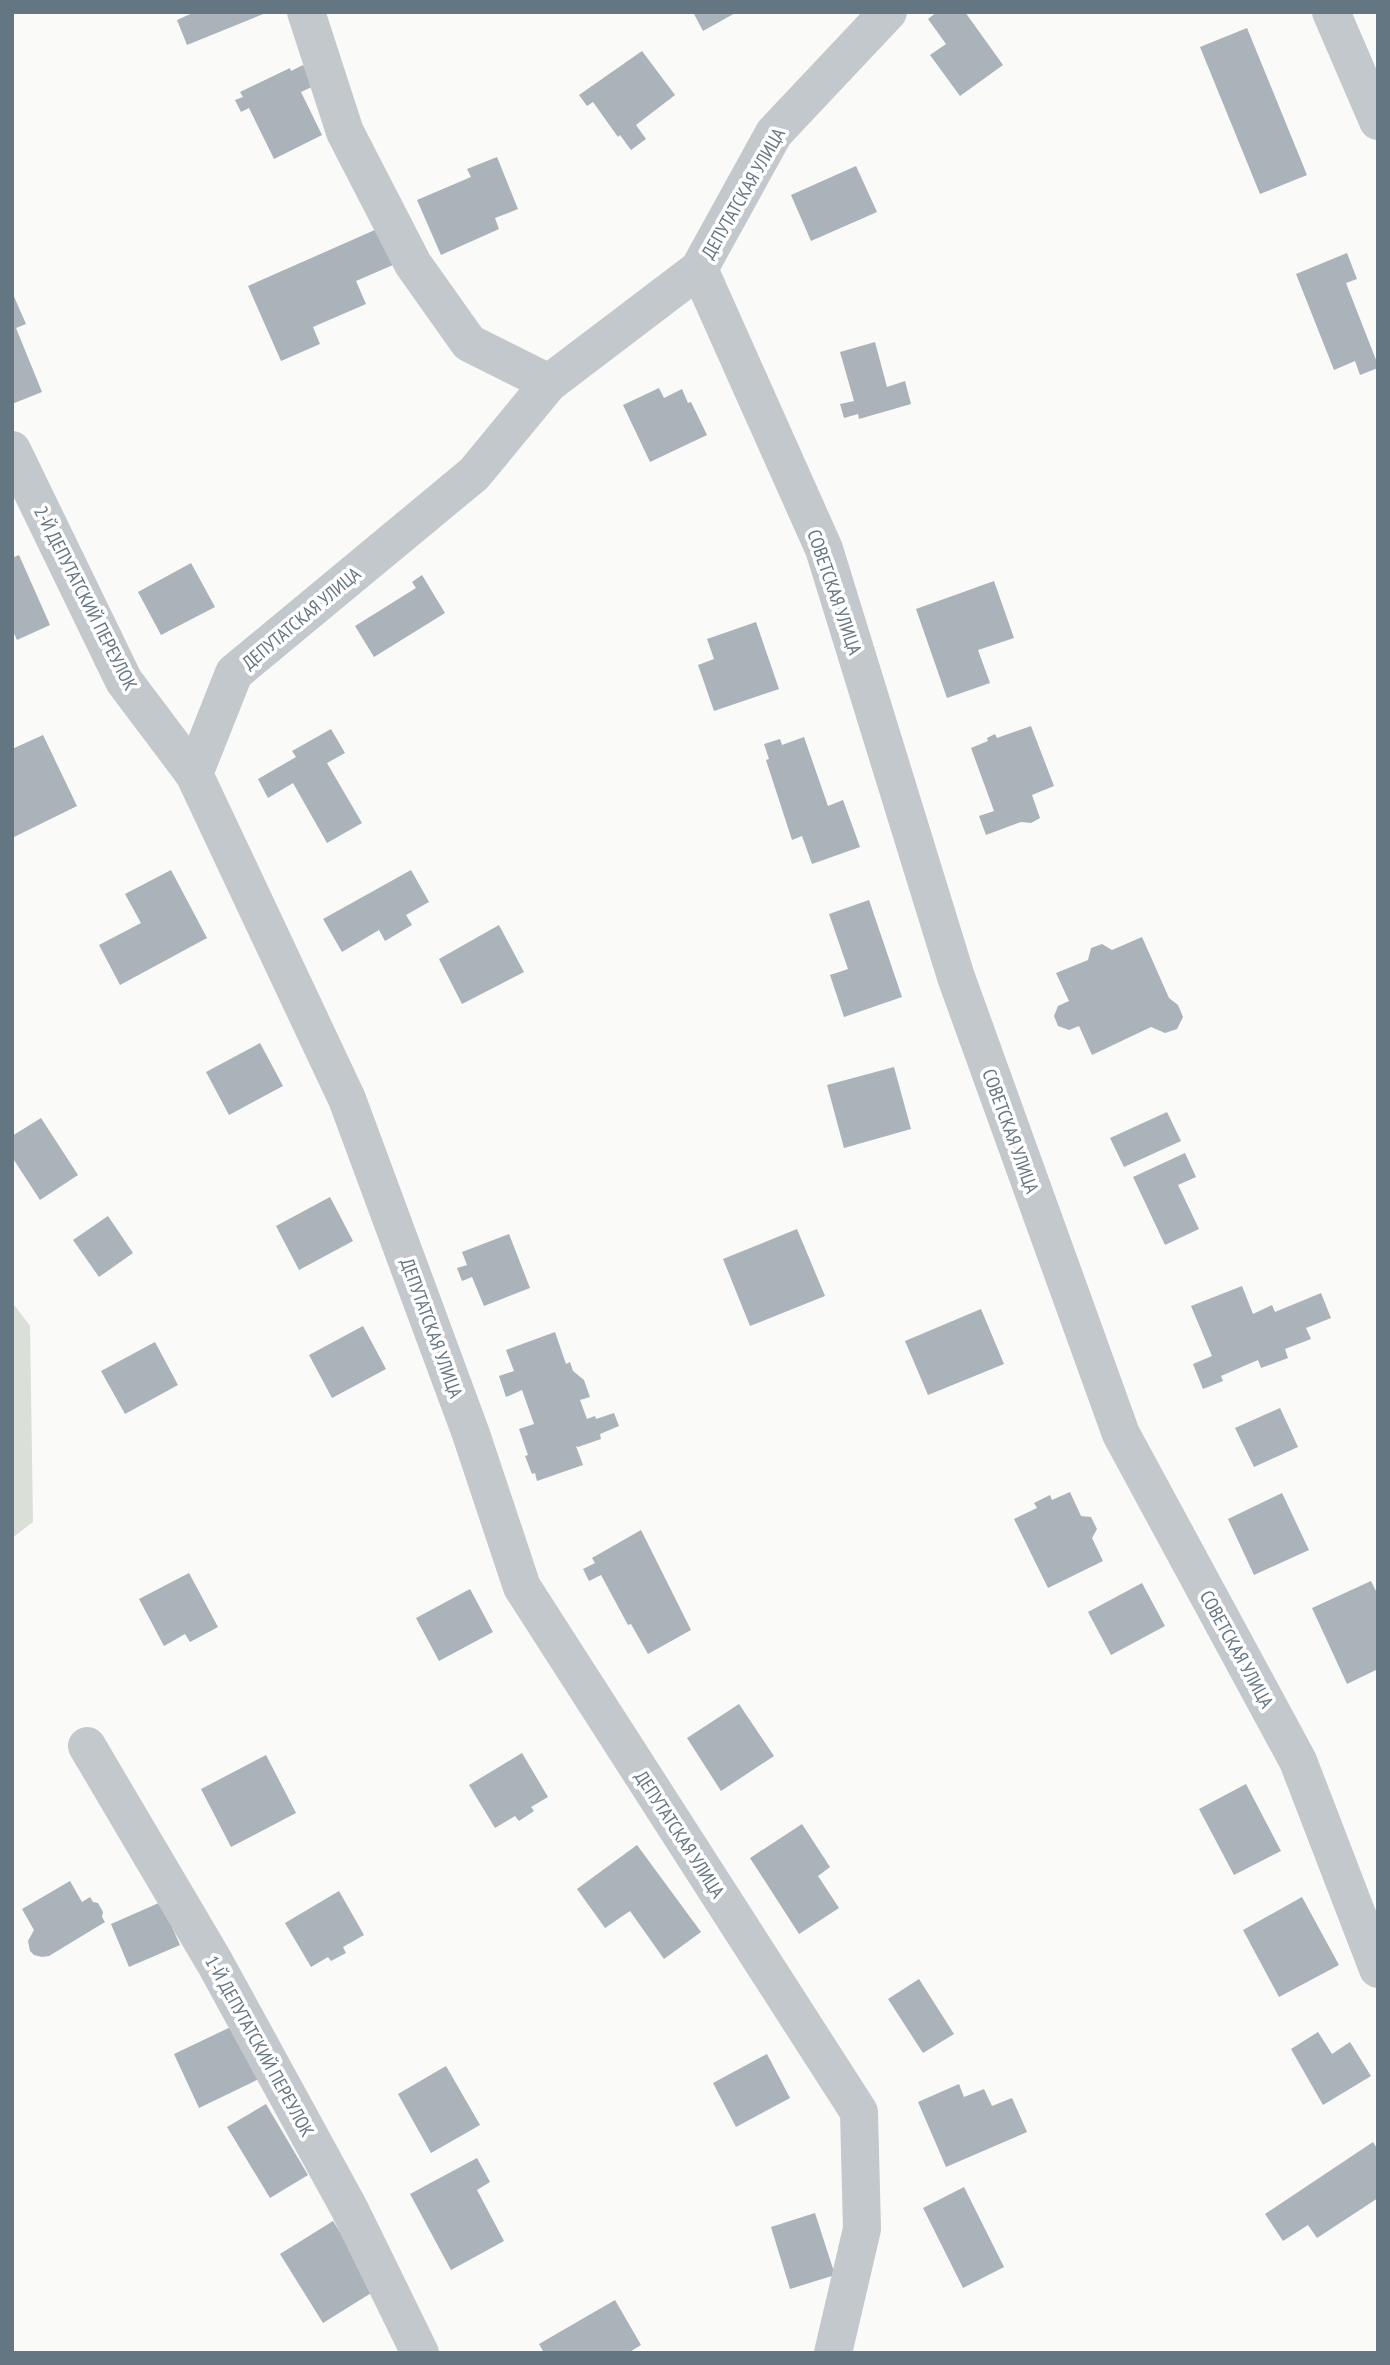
<svg xmlns="http://www.w3.org/2000/svg" width="1390" height="2365" font-family="'PT Sans Narrow',sans-serif">
<style>
.green{fill:#dadfd7}
.building{fill:#aab3b9}
.lines{fill:none;stroke-linecap:round;stroke-linejoin:round}
.minor{stroke:#c3c8cc;stroke-width:38}
.labels{text-anchor:middle;stroke-width:7;stroke-linejoin:round;paint-order:stroke}
.street-label{font-size:19px;fill:#657683;stroke:#fff}
</style>
<rect width="100%" height="100%" fill="#fafaf8"/>
<!-- green -->
<polygon class="green" points="12,1302 30,1326 33,1522 12,1538"/>
<!-- building -->
<g class="building">
<polygon points="195,12 268,12 187,45 177,20"/>
<polygon points="693,12 737,12 703,31"/>
<polygon points="937,12 965,12 1003,65 960,96 930,55 946,44 928,19"/>
<polygon points="1247,28 1307,175 1260,194 1200,47"/>
<polygon points="642,51 675,95 636,125 646,139 631,150 620,135 618,137 593,102 587,106 579,95"/>
<polygon points="303,65 314,86 301,92 322,135 274,159 249,108 241,112 235,100 243,97 240,92 290,68 291,71"/>
<polygon points="497,157 518,209 495,218 499,229 441,255 417,200 471,177 467,169"/>
<polygon points="856,166 877,212 811,241 791,195"/>
<polygon points="377,229 393,265 356,281 366,304 313,327 320,344 281,361 248,286"/>
<polygon points="1347,253 1357,279 1346,283 1378,365 1378,368 1360,375 1355,361 1334,370 1296,274"/>
<polygon points="12,292 26,324 16,328 42,392 12,404"/>
<polygon points="875,342 887,387 905,381 911,404 859,419 858,414 844,418 840,404 854,401 840,352"/>
<polygon points="659,388 664,398 682,389 688,403 691,402 707,435 650,462 623,405"/>
<polygon points="19,555 50,625 17,640 12,629 12,558"/>
<polygon points="191,563 215,607 161,635 138,592"/>
<polygon points="422,575 445,613 374,657 355,626 416,588 412,582"/>
<polygon points="994,581 1014,638 978,650 990,683 947,698 916,609"/>
<polygon points="756,622 779,689 714,711 698,665 714,659 707,639"/>
<polygon points="1031,726 1054,786 1032,795 1040,818 1031,823 1021,822 986,835 979,816 994,811 971,748 988,741 987,738 995,734 997,738"/>
<polygon points="331,729 345,753 327,763 362,823 327,843 293,783 268,798 258,779 296,757 292,751"/>
<polygon points="43,735 77,806 12,838 12,749"/>
<polygon points="804,737 828,806 843,800 860,847 812,864 802,836 792,840 766,760 769,759 764,744 780,739 782,745"/>
<polygon points="171,870 207,938 120,985 99,945 141,923 125,894"/>
<polygon points="411,870 429,902 406,915 412,925 385,941 379,930 342,952 323,919"/>
<polygon points="869,900 902,997 844,1017 830,975 848,969 829,914"/>
<polygon points="499,925 524,972 462,1004 439,959"/>
<polygon points="1142,937 1169,998 1178,1005 1183,1017 1177,1029 1165,1033 1151,1027 1092,1055 1079,1026 1069,1030 1058,1026 1054,1016 1058,1006 1069,1001 1056,973 1088,960 1091,948 1102,944 1112,950"/>
<polygon points="260,1043 283,1086 229,1115 206,1072"/>
<polygon points="894,1067 911,1129 844,1148 827,1085"/>
<polygon points="1167,1112 1181,1141 1124,1167 1110,1138"/>
<polygon points="41,1118 78,1175 40,1200 12,1157 12,1136"/>
<polygon points="1185,1153 1196,1177 1178,1185 1199,1229 1165,1245 1133,1177"/>
<polygon points="330,1197 353,1241 299,1270 276,1226"/>
<polygon points="108,1216 133,1253 99,1277 73,1240"/>
<polygon points="797,1229 825,1296 750,1326 723,1259"/>
<polygon points="509,1234 530,1288 484,1306 472,1277 462,1281 457,1268 467,1265 462,1252"/>
<polygon points="1242,1286 1253,1314 1272,1305 1275,1312 1321,1293 1331,1318 1306,1328 1311,1339 1285,1349 1288,1358 1261,1368 1258,1360 1221,1376 1223,1381 1203,1389 1193,1364 1212,1356 1191,1306"/>
<polygon points="981,1309 1004,1364 928,1395 905,1341"/>
<polygon points="363,1326 386,1369 332,1398 309,1355"/>
<polygon points="555,1332 566,1364 570,1362 573,1371 584,1380 590,1397 580,1400 587,1419 595,1416 596,1419 614,1413 619,1426 600,1434 601,1439 578,1447 576,1446 583,1465 537,1481 535,1473 532,1474 525,1456 528,1455 519,1429 534,1424 522,1390 506,1397 499,1376 514,1371 506,1350"/>
<polygon points="155,1342 178,1385 125,1414 101,1371"/>
<polygon points="1280,1408 1298,1447 1254,1467 1235,1428"/>
<polygon points="1070,1492 1081,1516 1091,1517 1097,1529 1092,1538 1103,1561 1048,1588 1014,1519 1037,1508 1034,1503 1050,1495 1052,1500"/>
<polygon points="1282,1493 1309,1550 1254,1575 1228,1519"/>
<polygon points="641,1530 691,1630 648,1654 631,1624 628,1625 601,1575 589,1581 583,1569 595,1563 592,1558"/>
<polygon points="189,1573 218,1627 190,1642 185,1634 164,1646 139,1599"/>
<polygon points="1371,1581 1378,1595 1378,1669 1347,1684 1312,1608"/>
<polygon points="1142,1583 1165,1626 1111,1655 1088,1612"/>
<polygon points="470,1589 493,1632 439,1661 416,1618"/>
<polygon points="739,1704 774,1756 721,1791 687,1738"/>
<polygon points="522,1753 548,1797 531,1807 534,1811 519,1821 515,1816 495,1828 469,1785"/>
<polygon points="266,1755 296,1813 231,1847 201,1789"/>
<polygon points="1246,1784 1281,1851 1234,1875 1199,1809"/>
<polygon points="802,1824 830,1867 818,1876 839,1908 799,1934 750,1858"/>
<polygon points="637,1845 701,1932 664,1959 630,1911 605,1928 577,1889"/>
<polygon points="70,1881 82,1902 90,1897 93,1902 98,1903 103,1912 102,1917 105,1922 49,1956 42,1957 34,1955 30,1951 28,1941 34,1930 22,1909"/>
<polygon points="339,1891 364,1935 343,1947 346,1953 331,1961 328,1957 311,1967 285,1923"/>
<polygon points="1302,1897 1339,1965 1279,1997 1243,1930"/>
<polygon points="161,1902 180,1945 129,1967 111,1924"/>
<polygon points="919,1979 954,2034 923,2053 888,1999"/>
<polygon points="237,2024 263,2077 199,2108 174,2054"/>
<polygon points="1318,2032 1332,2054 1350,2042 1371,2076 1323,2105 1291,2049"/>
<polygon points="767,2054 790,2098 736,2127 713,2083"/>
<polygon points="446,2066 480,2125 431,2153 398,2094"/>
<polygon points="959,2084 964,2097 984,2089 992,2106 1012,2098 1027,2132 946,2167 918,2102"/>
<polygon points="266,2104 308,2175 270,2198 227,2127"/>
<polygon points="1373,2142 1378,2150 1378,2198 1317,2238 1308,2225 1283,2241 1265,2214"/>
<polygon points="477,2158 490,2182 477,2190 504,2241 451,2270 410,2194"/>
<polygon points="964,2187 1004,2267 963,2288 923,2208"/>
<polygon points="815,2213 835,2275 790,2289 771,2227"/>
<polygon points="333,2221 376,2290 323,2323 280,2254"/>
<polygon points="615,2300 641,2345 628,2353 544,2353 539,2344"/>
</g>
<g class="lines">
<!-- minor -->
<g class="minor">
<polyline points="306,12 345,132 413,264 469,343 549,383"/>
<polyline points="1331,12 1378,121"/>
<polyline points="699,269 824,549 956,977 1121,1434 1298,1761 1378,1969"/>
<polyline points="12,450 124,681 194,774"/>
<polyline points="87,1746 215,1963 349,2208 420,2353"/>
<polyline points="833,2353 862,2229 859,2112 522,1587 471,1434 347,1099 194,774 234,673 474,474 549,383 699,269 774,133 888,12"/>
</g>
</g>
<g class="labels">
<!-- street labels -->
<g class="street-label">
<text transform="translate(743 193) rotate(-60)" y="7">ДЕПУТАТСКАЯ УЛИЦА</text>
<text transform="translate(835 592) rotate(71)" y="7">СОВЕТСКАЯ УЛИЦА</text>
<text transform="translate(86 598) rotate(63)" y="7">2-Й ДЕПУТАТСКИЙ ПЕРЕУЛОК</text>
<text transform="translate(301 618) rotate(-40)" y="7">ДЕПУТАТСКАЯ УЛИЦА</text>
<text transform="translate(1011 1131) rotate(70)" y="7">СОВЕТСКАЯ УЛИЦА</text>
<text transform="translate(432 1328) rotate(70)" y="7">ДЕПУТАТСКАЯ УЛИЦА</text>
<text transform="translate(1237 1649) rotate(61)" y="7">СОВЕТСКАЯ УЛИЦА</text>
<text transform="translate(680 1834) rotate(57)" y="7">ДЕПУТАТСКАЯ УЛИЦА</text>
<text transform="translate(260 2046) rotate(61)" y="7">1-Й ДЕПУТАТСКИЙ ПЕРЕУЛОК</text>
</g>
</g>
<!-- border -->
<rect width="1390" height="2365" fill="none" stroke="#657683" stroke-width="28"/>
</svg>
